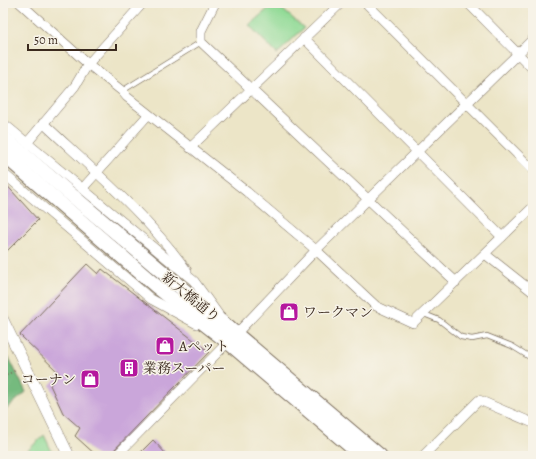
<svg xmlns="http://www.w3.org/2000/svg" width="536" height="459" font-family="Alegreya,'Noto Serif JP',serif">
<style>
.green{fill:#90da95;stroke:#66825a}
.forest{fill:#74ba7e;stroke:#58724e}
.building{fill:#caa6da}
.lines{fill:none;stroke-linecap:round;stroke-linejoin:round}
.service-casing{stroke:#796b59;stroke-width:6}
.minor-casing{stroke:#796b59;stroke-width:10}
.tertiary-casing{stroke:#796b59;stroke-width:12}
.primary-casing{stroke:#796b59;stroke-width:16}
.path{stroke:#796b59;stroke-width:2;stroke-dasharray:1 3;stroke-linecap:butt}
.service{stroke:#fff;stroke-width:4.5}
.minor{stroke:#fff;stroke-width:9}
.tertiary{stroke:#fff;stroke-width:11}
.primary{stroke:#fff;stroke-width:14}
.labels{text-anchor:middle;stroke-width:3;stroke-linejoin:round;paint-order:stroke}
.street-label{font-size:14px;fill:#3b2a1e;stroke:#f7f3e8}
.poi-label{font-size:14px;fill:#3b2a1e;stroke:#f7f3e8;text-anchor:start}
</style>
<rect width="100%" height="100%" fill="#f7f3e8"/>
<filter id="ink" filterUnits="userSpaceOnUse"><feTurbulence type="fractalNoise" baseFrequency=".025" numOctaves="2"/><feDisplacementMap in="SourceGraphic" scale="8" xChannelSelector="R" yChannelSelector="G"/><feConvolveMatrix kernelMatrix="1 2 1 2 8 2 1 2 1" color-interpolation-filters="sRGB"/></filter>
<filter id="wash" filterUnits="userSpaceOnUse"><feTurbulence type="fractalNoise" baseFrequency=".012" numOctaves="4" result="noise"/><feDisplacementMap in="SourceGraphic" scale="16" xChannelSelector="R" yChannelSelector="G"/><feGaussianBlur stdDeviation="0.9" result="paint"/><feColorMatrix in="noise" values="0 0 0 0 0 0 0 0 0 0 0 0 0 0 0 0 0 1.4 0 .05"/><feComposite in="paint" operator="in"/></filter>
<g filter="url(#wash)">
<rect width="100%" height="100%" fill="#ece5c7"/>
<!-- green -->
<g class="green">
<polygon points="275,3 304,28 277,54 249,25"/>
<polygon points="44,435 54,456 22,456"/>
</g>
<!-- forest -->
<polygon class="forest" points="9,358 26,392 3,412 3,361"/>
<g id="blocks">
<!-- building -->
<g class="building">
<polygon points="3,181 38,220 3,255"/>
<polygon points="87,264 98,274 102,269 209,352 112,452 110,456 97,456 75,436 80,428 63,413 50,385 60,374 20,335"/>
<polygon points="153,440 168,456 137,456"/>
</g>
</g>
</g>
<g filter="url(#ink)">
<use href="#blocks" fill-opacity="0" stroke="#796b59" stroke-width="1"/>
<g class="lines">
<defs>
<g id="service">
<polyline points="122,91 201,42"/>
<polyline points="424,314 439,320 461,337 472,339 487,336 512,346 533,359"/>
</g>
<g id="minor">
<polyline points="20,3 88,64 122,91 127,97 247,192 316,250 376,306 413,323 533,207"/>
<polyline points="215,3 201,31 201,42 456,282"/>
<polyline points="366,3 533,170"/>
<polyline points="468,3 533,69"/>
<polyline points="304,38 502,237"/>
<polyline points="3,123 194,281 218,314"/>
<path d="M43,123C92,169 149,217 187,271"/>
<polyline points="27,143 75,86 88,64 143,3"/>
<polyline points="190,148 341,3"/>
<polyline points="3,173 151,299 197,324"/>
<polyline points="82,189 148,115"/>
<polyline points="485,254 533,292"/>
<polyline points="236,334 316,250 533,39"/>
<polyline points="116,456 228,342"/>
<polyline points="423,456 479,400 533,423"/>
</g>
<polyline id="tertiary" points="3,320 69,456"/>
<g id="primary">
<path d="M3,137C128,244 255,349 380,456"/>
<polyline points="3,154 156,286 228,342 362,456"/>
</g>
</defs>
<!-- service casing -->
<use href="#service" class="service-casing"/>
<!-- minor casing -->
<use href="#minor" class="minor-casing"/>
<!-- tertiary casing -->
<use href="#tertiary" class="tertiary-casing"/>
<!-- primary casing -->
<use href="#primary" class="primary-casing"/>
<!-- path -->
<polyline class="path" points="3,377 16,370"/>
<!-- service -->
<use href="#service" class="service"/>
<!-- minor -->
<use href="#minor" class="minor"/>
<!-- tertiary -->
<use href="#tertiary" class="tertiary"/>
<!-- primary -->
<use href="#primary" class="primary"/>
</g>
</g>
<!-- icons -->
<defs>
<symbol id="shop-square" viewBox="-11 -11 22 22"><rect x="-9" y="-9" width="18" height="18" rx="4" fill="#b5179e" stroke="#f7f3e8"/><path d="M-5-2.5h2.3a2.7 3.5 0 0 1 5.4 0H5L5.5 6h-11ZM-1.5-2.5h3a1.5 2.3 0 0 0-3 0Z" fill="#fff"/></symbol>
<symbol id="building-square" viewBox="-11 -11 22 22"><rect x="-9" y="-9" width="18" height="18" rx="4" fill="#b5179e" stroke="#f7f3e8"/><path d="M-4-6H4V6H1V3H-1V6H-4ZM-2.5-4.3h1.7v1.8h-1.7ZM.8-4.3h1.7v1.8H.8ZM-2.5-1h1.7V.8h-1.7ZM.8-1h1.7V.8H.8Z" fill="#fff"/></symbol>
</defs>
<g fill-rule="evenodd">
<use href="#shop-square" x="278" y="301" width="22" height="22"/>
<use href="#shop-square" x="154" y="335" width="22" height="22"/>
<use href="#building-square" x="118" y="357" width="22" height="22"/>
<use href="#shop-square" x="79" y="368" width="22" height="22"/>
</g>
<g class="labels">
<!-- street labels -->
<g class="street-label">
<text transform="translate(191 297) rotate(39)" y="5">新大橋通り</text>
</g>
<!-- poi labels -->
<g class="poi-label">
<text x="303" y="317">ワークマン</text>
<text x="179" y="351">Aペット</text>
<text x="143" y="373">業務スーパー</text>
<text x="76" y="384" text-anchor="end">コーナン</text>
</g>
</g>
<!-- margin -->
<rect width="536" height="459" fill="none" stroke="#f7f3e8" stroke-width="16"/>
<!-- scale -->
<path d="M28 44v6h88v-6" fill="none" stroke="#3b2a1e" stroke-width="2"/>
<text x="34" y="44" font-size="12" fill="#3b2a1e" stroke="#f7f3e8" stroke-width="3" paint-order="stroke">50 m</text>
</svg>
